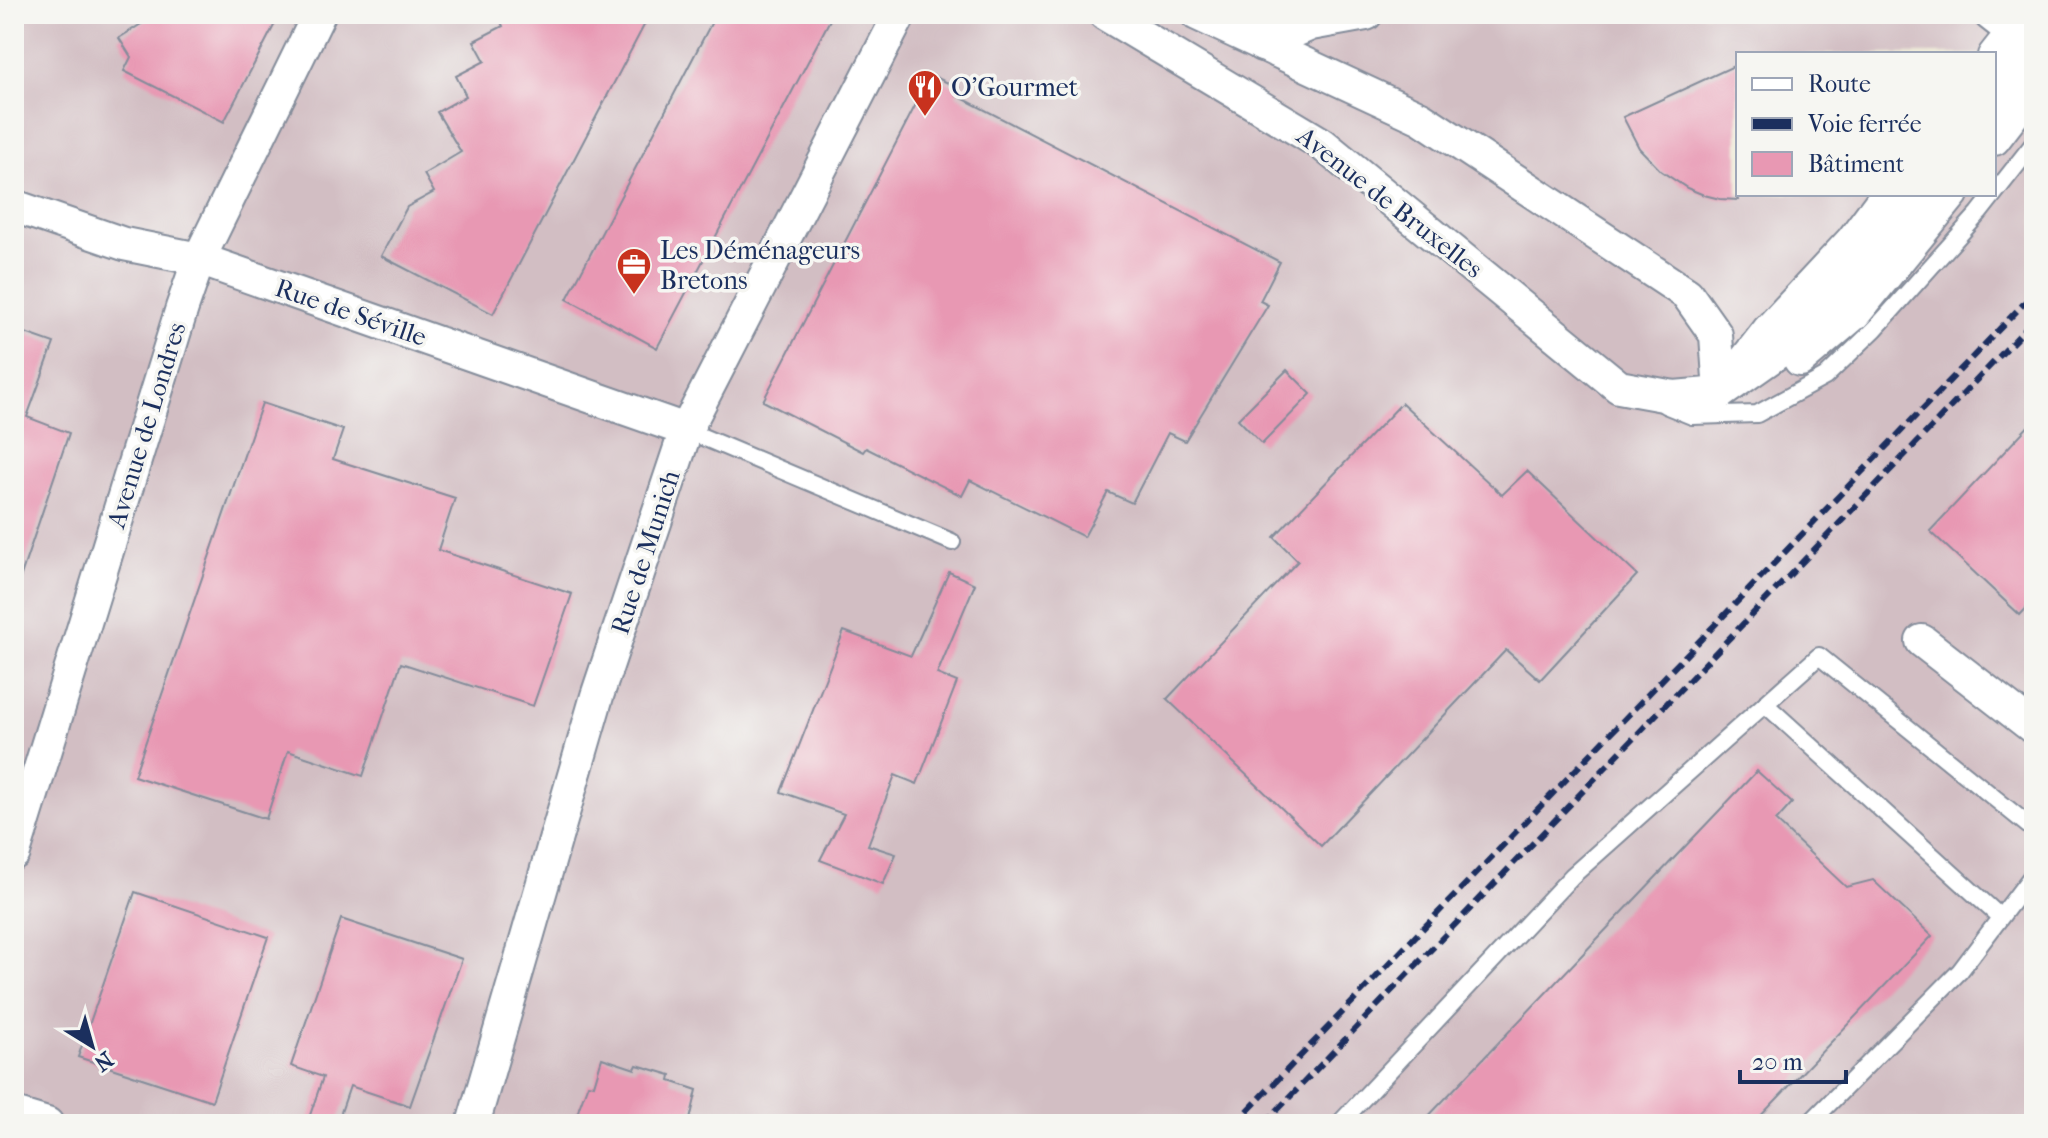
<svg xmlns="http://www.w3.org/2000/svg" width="2048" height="1138" font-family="'IM FELL French Canon',serif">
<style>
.industrial{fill:#d2bec3;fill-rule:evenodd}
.building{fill:#e898b3}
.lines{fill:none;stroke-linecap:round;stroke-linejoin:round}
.lane-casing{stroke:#848c9a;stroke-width:20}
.street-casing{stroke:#848c9a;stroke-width:36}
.lane{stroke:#fff;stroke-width:16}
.street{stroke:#fff;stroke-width:32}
.rail{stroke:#1b2f5e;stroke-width:6;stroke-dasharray:12 6;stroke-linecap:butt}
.labels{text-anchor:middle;stroke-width:7;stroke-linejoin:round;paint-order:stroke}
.poi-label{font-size:26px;fill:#1b2f5e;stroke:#f6f6f2;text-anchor:start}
.street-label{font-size:26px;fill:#1b2f5e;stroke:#f6f6f2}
</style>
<rect width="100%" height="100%" fill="#f6f6f2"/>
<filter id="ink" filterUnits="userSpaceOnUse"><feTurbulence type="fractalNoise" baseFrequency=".0125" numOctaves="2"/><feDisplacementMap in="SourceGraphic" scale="16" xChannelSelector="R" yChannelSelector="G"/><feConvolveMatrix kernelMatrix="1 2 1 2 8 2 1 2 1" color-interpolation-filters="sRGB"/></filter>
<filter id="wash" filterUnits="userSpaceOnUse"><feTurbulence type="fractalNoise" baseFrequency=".006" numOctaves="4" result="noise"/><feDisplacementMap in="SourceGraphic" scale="32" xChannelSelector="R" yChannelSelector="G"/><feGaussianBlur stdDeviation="1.8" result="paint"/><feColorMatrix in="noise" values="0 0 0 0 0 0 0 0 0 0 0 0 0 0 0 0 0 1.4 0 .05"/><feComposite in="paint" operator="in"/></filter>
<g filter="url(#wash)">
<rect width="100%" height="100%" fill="#eeead6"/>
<!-- industrial -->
<path class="industrial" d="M14,14H2034V1124H14ZM1738,54H1994V194H1738Z"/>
<g id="blocks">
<!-- building -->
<g class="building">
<polygon points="157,14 280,14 224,122 124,71 131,57 119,38"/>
<polygon points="497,14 650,14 493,314 381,256 407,207 434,192 424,174 461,152 437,112 466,96 456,76 485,61 474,41 503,26"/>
<polygon points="716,14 833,14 657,348 567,299"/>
<polygon points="1738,64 1738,200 1720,199 1704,195 1687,188 1661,171 1639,148 1623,117"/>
<polygon points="931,75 959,88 956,95 1280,262 1260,301 1268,305 1185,441 1168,433 1132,503 1108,492 1084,537 970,480 962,496 866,448 863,452 763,401"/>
<polygon points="14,329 54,343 27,417 69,433 19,581 14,580"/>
<polygon points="1287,370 1311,394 1262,444 1238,419"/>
<polygon points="262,403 343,430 333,459 455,498 438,550 572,594 533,706 401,663 363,776 288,751 266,819 134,776"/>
<polygon points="1402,403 1502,495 1527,471 1637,575 1540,680 1506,650 1321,846 1167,699 1298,561 1274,537"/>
<polygon points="2034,420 2034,600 2020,615 1930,531"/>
<polygon points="949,572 975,584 937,674 957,682 917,784 895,775 868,845 896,854 883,884 820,860 844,814 781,792 844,631 911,656"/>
<polygon points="1757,771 1792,803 1776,821 1846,887 1873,880 1932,936 1753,1124 1421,1124"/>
<polygon points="135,892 268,937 212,1101 78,1057"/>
<polygon points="341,919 462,959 410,1106 350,1086 337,1124 307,1124 323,1077 291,1066"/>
<polygon points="602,1058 635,1069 637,1065 664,1073 671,1075 670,1081 697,1090 689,1124 581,1124 582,1120 576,1119 579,1108 588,1084 594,1085"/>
</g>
</g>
</g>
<g filter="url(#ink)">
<use href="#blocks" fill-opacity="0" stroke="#848c9a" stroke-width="2"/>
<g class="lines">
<defs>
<g id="lane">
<polyline points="1665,405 1692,416 1757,414 1825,377 1875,329 1979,213 2034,143"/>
<polyline points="686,430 952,542"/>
<polyline points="1765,704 2000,917"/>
<polyline points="1339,1124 1572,876 1819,656 2034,830"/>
<polyline points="1809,1124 1960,971 2034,873"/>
</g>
<g id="street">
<polyline points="1105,14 1322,144 1619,387 1674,397 1720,393 1794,341 1897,228 1922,194"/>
<polyline points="1197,14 1421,118 1687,294 1716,335 1720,393"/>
<polyline points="1990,14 2013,32"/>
<polyline points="1262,45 1311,24 1366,14"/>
<polyline points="1994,56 2027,14"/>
<polyline points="1994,98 2034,44"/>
<polyline points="1994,139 2034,87"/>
<polyline points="14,206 124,244 199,259 686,430"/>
<polyline points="1800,360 1855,313 1952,194"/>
<polyline points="1739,368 1768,331 1852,241 1887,194"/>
<polyline points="1922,641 2034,728"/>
<polyline points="14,853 182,308 199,259 319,14"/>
<polyline points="14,1114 47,1124"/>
<polyline points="473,1124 597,696 686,430 900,14"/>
</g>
</defs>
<!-- lane casing -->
<use href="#lane" class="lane-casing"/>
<!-- street casing -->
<use href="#street" class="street-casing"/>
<!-- lane -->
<use href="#lane" class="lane"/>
<!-- street -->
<use href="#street" class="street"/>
<!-- rail -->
<g class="rail">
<polyline points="1235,1124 2034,293"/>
<polyline points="1264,1124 2034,320"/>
</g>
</g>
</g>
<!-- icons -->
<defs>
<symbol id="restaurant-pin" viewBox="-11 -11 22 30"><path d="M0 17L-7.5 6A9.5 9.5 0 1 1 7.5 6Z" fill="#c8321e" stroke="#f6f6f2"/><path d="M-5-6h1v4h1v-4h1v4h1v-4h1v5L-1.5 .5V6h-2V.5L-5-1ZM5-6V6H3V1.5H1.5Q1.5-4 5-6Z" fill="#fff"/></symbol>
<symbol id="office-pin" viewBox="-11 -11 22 30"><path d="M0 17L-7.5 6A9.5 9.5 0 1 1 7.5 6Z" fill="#c8321e" stroke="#f6f6f2"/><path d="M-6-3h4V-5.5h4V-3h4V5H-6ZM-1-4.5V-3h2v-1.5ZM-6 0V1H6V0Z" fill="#fff"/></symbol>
</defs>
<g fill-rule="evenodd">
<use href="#restaurant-pin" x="905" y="67" width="40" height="54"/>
<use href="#office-pin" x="614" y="245" width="40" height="54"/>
</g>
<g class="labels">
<!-- poi labels -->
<g class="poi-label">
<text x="951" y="96">O'Gourmet</text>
<text x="660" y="259">Les Déménageurs<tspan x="660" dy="30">Bretons</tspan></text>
</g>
<!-- street labels -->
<g class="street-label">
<text transform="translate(1390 202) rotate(38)" y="9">Avenue de Bruxelles</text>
<text transform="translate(351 312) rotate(19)" y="9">Rue de Séville</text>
<text transform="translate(146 425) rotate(-73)" y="9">Avenue de Londres</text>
<text transform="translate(645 552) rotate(-72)" y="9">Rue de Munich</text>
</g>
</g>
<!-- margin -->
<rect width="2048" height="1138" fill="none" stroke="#f6f6f2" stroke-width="48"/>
<!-- legend -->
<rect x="1736" y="52" width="260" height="144" fill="#f6f6f2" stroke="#9ea6b7" stroke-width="2"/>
<rect x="1752" y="78" width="40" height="12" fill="#ffffff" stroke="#9ea6b7" stroke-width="2"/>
<text x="1808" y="92" font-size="24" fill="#1b2f5e">Route</text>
<rect x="1752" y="118" width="40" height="12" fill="#1b2f5e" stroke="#9ea6b7" stroke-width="2"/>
<text x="1808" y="132" font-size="24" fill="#1b2f5e">Voie ferrée</text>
<rect x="1752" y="152" width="40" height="24" fill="#e898b3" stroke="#9ea6b7" stroke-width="2"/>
<text x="1808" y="172" font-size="24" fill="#1b2f5e">Bâtiment</text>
<!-- north arrow -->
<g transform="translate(92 1046) rotate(143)" stroke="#f6f6f2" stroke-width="6" paint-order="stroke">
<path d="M0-6L14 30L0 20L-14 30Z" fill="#1b2f5e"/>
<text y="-12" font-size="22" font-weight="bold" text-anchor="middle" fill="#1b2f5e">N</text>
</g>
<!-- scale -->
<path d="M1740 1070v12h106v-12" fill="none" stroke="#1b2f5e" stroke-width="4"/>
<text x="1752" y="1070" font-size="24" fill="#1b2f5e" stroke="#f6f6f2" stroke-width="6" paint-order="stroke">20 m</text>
</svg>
